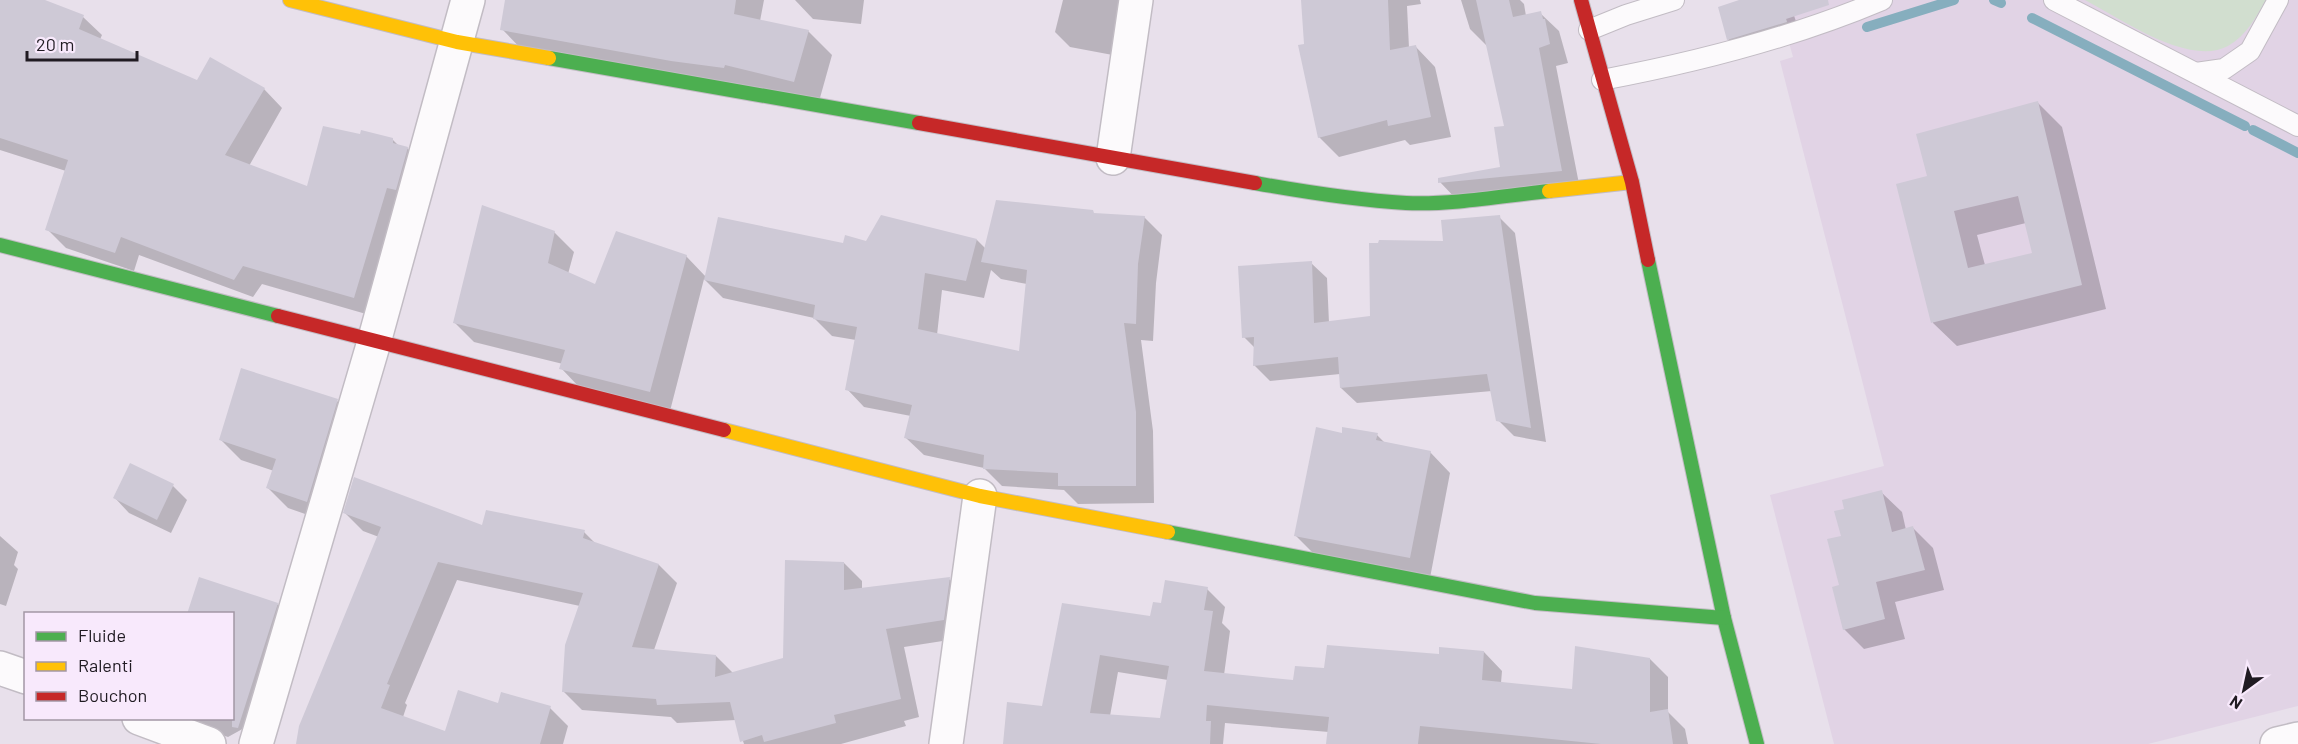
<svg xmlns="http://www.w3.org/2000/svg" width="2298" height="744" font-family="Barlow,sans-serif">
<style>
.built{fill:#e1d3e5}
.green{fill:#d1decf}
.shadow{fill:#0003;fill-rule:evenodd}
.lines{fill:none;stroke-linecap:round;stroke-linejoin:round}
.stream{stroke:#86aebe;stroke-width:10}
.building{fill:#cec9d6;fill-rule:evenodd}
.lane-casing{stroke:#c2bcc4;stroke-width:22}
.street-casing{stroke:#c2bcc4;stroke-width:36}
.fast-casing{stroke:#c2bcc4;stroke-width:16}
.slow-casing{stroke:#c2bcc4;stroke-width:16}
.jam-casing{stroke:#c2bcc4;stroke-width:16}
.lane{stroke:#fcfafc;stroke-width:20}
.street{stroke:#fcfafc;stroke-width:33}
.fast{stroke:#4caf50;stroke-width:14}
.slow{stroke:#ffc107;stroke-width:14}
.jam{stroke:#c62828;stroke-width:14}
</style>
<rect width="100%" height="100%" fill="#e8e0eb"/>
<!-- built -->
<polygon class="built" points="1780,0 2298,0 2298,706 2148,744 1834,744 1770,495 1884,466 1780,61 1793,57 1786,32 1790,30"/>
<!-- green -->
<path class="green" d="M2085,0H2266C2256,17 2246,36 2228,46C2189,67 2121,19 2085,0Z"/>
<!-- shadow -->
<g class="shadow">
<polygon points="0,0 41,0 83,17 102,35 97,46 197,82 264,89 282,108 249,166 309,188 393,140 399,146 407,148 426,167 373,316 262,284 253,297 139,255 134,271 66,248 47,229 66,171 0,150"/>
<polygon points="507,0 764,0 760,21 808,31 832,55 818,105 525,53 502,29"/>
<polygon points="795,0 864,0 861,24 813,19"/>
<polygon points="1063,0 1133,0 1118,56 1070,47 1055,32"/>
<polygon points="1303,0 1420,0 1421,4 1407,6 1409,48 1415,46 1435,67 1451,137 1410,145 1405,140 1339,157 1319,137 1306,45"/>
<polygon points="1461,0 1520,0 1524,4 1526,16 1540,13 1559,31 1568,63 1556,66 1580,189 1458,201 1440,182 1501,169 1506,127 1489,48 1470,29"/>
<polygon points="1744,0 1785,0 1790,4 1801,36 1743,53 1728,39"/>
<path d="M2038,103L2062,127L2106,309L1957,346L1933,323L1929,177ZM2026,223L2033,254L1985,265L1977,235Z"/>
<path d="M1096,215L1144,217L1162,235L1156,283L1153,341L1141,340L1153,431L1154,503L1078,504L1064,490L1002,486L984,468L924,455L906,438L911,416L864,407L847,389L856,340L832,336L814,318L723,298L704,279L670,411L580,388L561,368L563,364L474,342L455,323L554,232L574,252L568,274L596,286L686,256L706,277L844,244L977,240L986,249ZM991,270L1001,279L1027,284L1021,353L937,335L942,290L984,298Z"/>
<polygon points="1499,217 1515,233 1546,442 1514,436 1498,420 1492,391 1357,403 1341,388 1340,374 1270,381 1254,365 1255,348 1244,337 1311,263 1327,278 1329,323 1372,317 1444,242"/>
<polygon points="337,401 357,421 328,522 288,508 268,488 274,471 241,460 220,439"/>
<polygon points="1344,435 1377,435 1386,444 1430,452 1450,473 1430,578 1316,556 1296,536"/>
<polygon points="173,486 187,500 171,533 129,513 115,498"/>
<polygon points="1881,492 1902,512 1906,530 1913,528 1933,548 1944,590 1895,602 1905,639 1864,649 1844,629 1841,586 1843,537 1846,510"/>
<polygon points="345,513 484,527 584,532 597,545 659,565 677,583 654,650 716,656 733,673 784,659 844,563 862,581 862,590 949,579 968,597 962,638 904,647 919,717 904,721 906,726 841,744 744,744 736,720 677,723 671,717 582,710 563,691 580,606 457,580 405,703 407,705 403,717 446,732 498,705 550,708 568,726 563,744 298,744 379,537 363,531"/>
<polygon points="0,536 18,552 14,565 18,569 6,606 0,604"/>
<path d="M1207,589L1225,607L1222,623L1230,631L1224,675L1294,682L1326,669L1484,652L1502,671L1501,683L1574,690L1650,659L1668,677V712L1685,729L1688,744H1327L1329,732L1225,723L1223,744H1004L1043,708L1063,605L1152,618L1162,604ZM1118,672L1168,680L1162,719L1110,716Z"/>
<polygon points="277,604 295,622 255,722 228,737 185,722 167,718 232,718"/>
</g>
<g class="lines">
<!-- stream -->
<g class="stream">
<polyline points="1994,0 2001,3"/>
<polyline points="2032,18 2245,126"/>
<polyline points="1867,27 1954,0"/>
<polyline points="2253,130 2298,153"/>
</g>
</g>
<!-- building -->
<g class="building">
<polygon points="0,0 45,0 84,15 79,29 197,80 210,57 265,88 225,155 307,186 323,126 360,134 361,130 393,138 393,143 408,147 396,190 387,188 354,298 243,266 234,280 121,237 115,253 45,230 68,160 0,138"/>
<polygon points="505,0 736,0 734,14 809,30 794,82 725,65 724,68 671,61 500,30"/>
<polygon points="1301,0 1388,0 1390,50 1416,45 1431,117 1388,126 1387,120 1318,138 1298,45 1304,44"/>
<polygon points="1476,0 1509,0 1513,17 1541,11 1543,19 1545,19 1550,44 1539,48 1562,171 1438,183 1438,178 1500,167 1494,127 1504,126"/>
<polygon points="1739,0 1828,0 1829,5 1786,19 1787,22 1727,40 1718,7"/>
<path d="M2038,101L2082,285L1931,323L1896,184L1927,176L1916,134ZM2018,196L2032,253L1968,268L1954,211Z"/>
<polygon points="996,200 1093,210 1094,213 1145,216 1138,264 1136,324 1124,323 1136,412 1136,486 1058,486 1058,473 983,469 984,455 904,438 912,405 845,390 857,327 813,319 815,305 704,280 718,217 843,243 845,235 866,241 881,215 977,239 966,281 925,273 918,329 1019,351 1027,270 981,262"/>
<polygon points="482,205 555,231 548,263 595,284 616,231 687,255 650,392 559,369 565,350 453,323"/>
<polygon points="1500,215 1531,428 1496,421 1487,374 1340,388 1338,357 1253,366 1254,337 1242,338 1238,266 1312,261 1314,323 1370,316 1369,243 1378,243 1379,240 1443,241 1441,220"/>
<polygon points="241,368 338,399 307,502 266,488 276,459 219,440"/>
<polygon points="1316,427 1342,433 1342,427 1378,433 1376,440 1431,451 1410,558 1294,536"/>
<polygon points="130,463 174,484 157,520 113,498"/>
<polygon points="354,477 482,525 486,510 585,530 583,538 659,564 632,647 716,655 715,677 783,658 785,560 844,562 844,590 950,577 944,620 886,629 901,699 834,715 836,723 764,742 762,735 740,742 730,702 657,705 656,699 562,692 565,645 583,593 438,562 387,684 390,685 381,708 445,731 458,690 498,703 501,692 551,706 540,744 296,744 299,726 381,527 343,513"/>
<polygon points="1882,490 1892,532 1913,526 1925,570 1876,582 1885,619 1843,630 1832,587 1839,585 1827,539 1841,536 1834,511 1844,509 1842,500"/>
<polygon points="199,577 278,603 238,728 232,727 232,614 187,614"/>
<path d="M1165,580L1208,587L1204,610L1213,611L1204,671L1293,680L1295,666L1324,668L1327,645L1439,654V647L1484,651L1482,680L1572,689L1575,646L1650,658V712L1668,709L1673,744H1601L1420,726L1418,744H1326L1329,717L1207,705L1206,721H1211L1210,744H1003L1007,702L1042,706L1062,603L1150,616L1153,602L1161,603ZM1100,655L1169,666L1160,718L1090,713Z"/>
</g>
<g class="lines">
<defs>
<g id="lane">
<polyline points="2054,0 2298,126"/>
<polyline points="1589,30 1626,15 1674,0"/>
<polyline points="2196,73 2224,69 2250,51 2278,0"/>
<path d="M1602,80C1698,62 1792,38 1882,0"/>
</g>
<g id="street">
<polyline points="1113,158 1136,0"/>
<polyline points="0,668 26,677"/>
<polyline points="139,718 209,744"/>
<polyline points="256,744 374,342 468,0"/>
<polyline points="946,744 980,496"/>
<polyline points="2277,744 2298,739"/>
</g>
<g id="fast">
<polyline points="549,58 919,123"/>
<path d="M1255,183C1305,192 1355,200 1406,203C1453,205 1502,196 1549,191"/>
<polyline points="0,245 278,316"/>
<polyline points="1648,260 1724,618 1757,744"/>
<polyline points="1168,532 1535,603 1724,618"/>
</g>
<g id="slow">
<polyline points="290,0 457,42 549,58"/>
<polyline points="1549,191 1632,182"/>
<polyline points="724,430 980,496 1168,532"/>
</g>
<g id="jam">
<polyline points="1581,0 1632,182 1648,260"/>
<polyline points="919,123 1255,183"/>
<polyline points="278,316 724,430"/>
</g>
</defs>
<!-- lane casing -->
<use href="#lane" class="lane-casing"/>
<!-- street casing -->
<use href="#street" class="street-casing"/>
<!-- fast casing -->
<use href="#fast" class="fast-casing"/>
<!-- slow casing -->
<use href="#slow" class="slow-casing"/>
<!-- jam casing -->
<use href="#jam" class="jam-casing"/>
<!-- lane -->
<use href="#lane" class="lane"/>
<!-- street -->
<use href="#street" class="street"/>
<!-- fast -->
<use href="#fast" class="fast"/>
<!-- slow -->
<use href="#slow" class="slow"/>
<!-- jam -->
<use href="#jam" class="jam"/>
</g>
<!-- legend -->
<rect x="24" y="612" width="210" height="108" fill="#f8e9fc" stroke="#a297a5" stroke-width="1.5"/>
<rect x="36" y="632" width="30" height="9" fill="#4caf50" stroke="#a297a5" stroke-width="1.5"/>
<text x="78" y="642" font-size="18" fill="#201b22">Fluide</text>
<rect x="36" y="662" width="30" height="9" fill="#ffc107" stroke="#a297a5" stroke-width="1.5"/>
<text x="78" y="672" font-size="18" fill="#201b22">Ralenti</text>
<rect x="36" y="692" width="30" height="9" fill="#c62828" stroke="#a297a5" stroke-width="1.5"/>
<text x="78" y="702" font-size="18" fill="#201b22">Bouchon</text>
<!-- north arrow -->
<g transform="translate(2244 690) rotate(213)" stroke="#f8e9fc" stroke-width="4.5" paint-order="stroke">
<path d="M0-4.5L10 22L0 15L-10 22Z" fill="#201b22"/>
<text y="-9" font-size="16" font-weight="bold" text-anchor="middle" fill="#201b22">N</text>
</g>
<!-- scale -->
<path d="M27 51v9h110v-9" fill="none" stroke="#201b22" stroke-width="3"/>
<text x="36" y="51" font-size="18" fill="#201b22" stroke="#f8e9fc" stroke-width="4.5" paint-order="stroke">20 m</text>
</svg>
